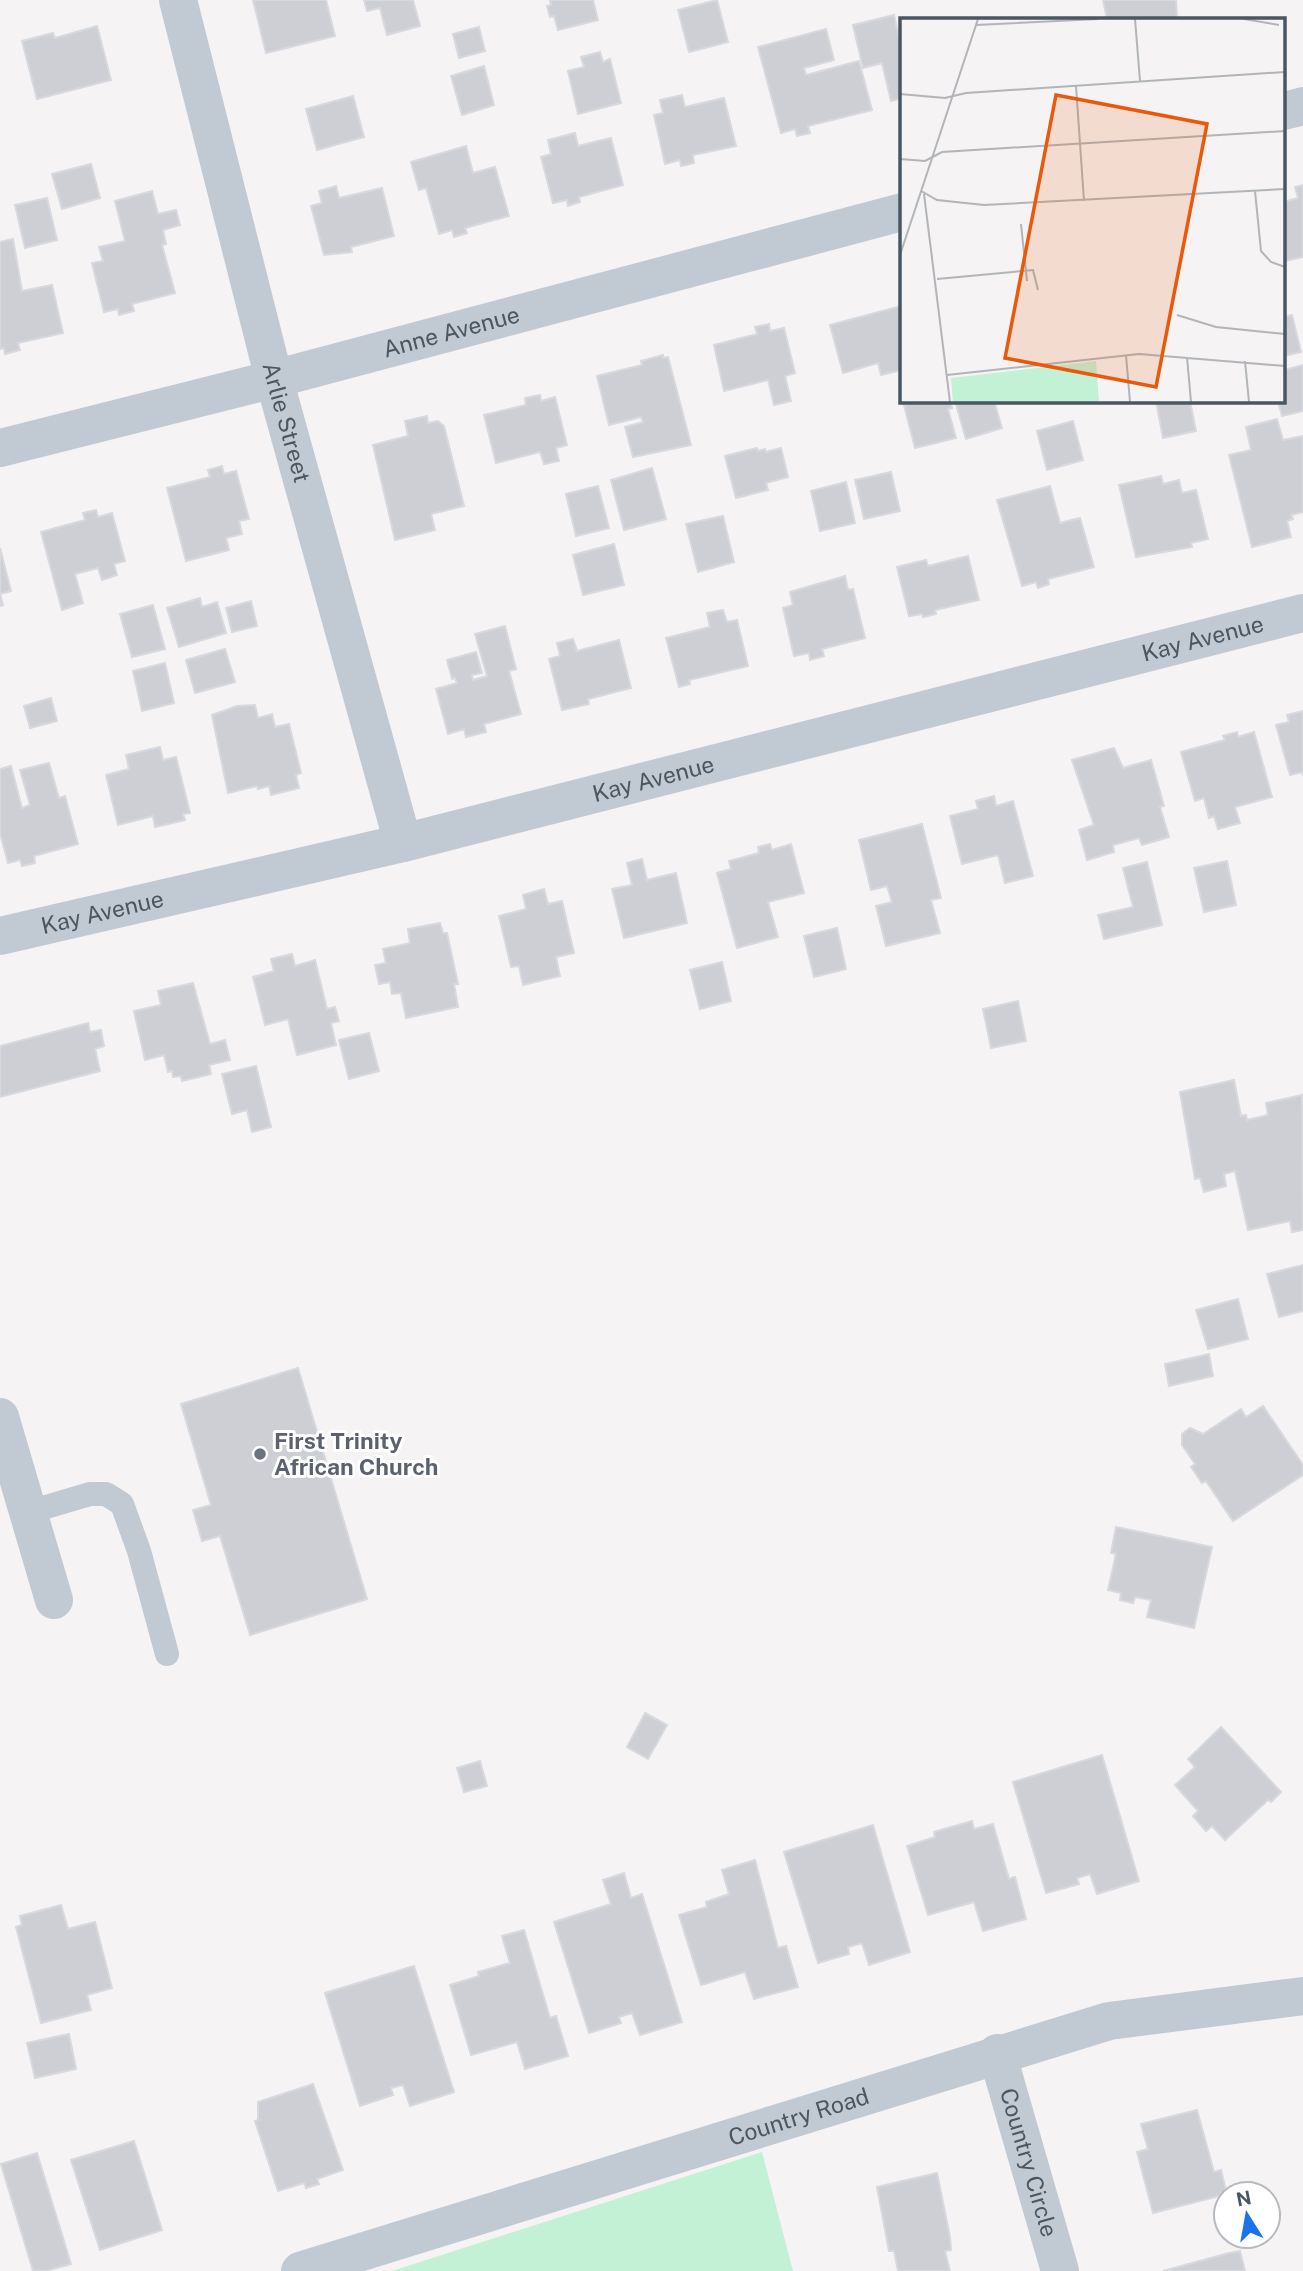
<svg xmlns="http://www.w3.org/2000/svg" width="1303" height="2271" font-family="'Public Sans',sans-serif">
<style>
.green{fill:#c3f1d5}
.building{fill:#cdcfd5;stroke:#d7d9de;stroke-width:2}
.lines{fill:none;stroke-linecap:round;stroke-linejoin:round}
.service{stroke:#c1cad2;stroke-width:24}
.minor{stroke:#c1cad2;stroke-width:38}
.worship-dot{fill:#6b7280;stroke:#fff;stroke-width:2.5}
.labels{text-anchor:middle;stroke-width:6;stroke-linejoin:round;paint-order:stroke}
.street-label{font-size:23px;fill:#4a5661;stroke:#fff}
.worship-label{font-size:23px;font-weight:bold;fill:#5b616d;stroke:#fff;text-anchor:start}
.inset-road{fill:none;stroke:#b1b4b9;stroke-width:2}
.view{fill:#e8590c;fill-opacity:0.15;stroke:#e8590c;stroke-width:3.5}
.inset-edge{fill:none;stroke:#4a5661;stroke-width:3.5}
</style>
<rect width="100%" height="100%" fill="#f5f3f3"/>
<!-- green -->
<polygon class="green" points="762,2152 793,2271 392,2271"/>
<!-- building -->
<g class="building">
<polygon points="253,0 326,0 335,36 266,53"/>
<polygon points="364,0 413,0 420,26 387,35 380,8 367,11"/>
<polygon points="550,0 593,0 598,20 558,30 554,16 550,17 547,6 551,5"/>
<polygon points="717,0 728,42 689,52 678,10"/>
<polygon points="1103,0 1176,0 1177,19 1107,19"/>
<polygon points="894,15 902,52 902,98 891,101 882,63 863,68 853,25"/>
<polygon points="97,26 111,80 37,99 22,41 53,33 55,38"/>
<polygon points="479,27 485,51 459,58 453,34"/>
<polygon points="826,29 834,60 804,68 806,75 859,61 872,110 808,126 810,133 797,136 795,129 781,133 758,47"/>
<polygon points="600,52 603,62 610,59 621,103 578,114 568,71 584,67 581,57"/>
<polygon points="484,66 494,105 462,115 451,76"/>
<polygon points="682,95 685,107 724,98 736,146 693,155 694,163 681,166 680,160 665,164 654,115 663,113 660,100"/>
<polygon points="353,96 364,137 317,150 306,109"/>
<polygon points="575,133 578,146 611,138 623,185 579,197 580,202 568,206 567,200 553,203 541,157 551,154 548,140"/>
<polygon points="466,146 473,173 495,167 509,216 465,228 467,233 454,237 452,230 439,234 426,188 419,190 411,162"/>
<polygon points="91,164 100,198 62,209 52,174"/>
<polygon points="1303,185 1303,257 1285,261 1284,202 1298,198 1295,187"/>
<polygon points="336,186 339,198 382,188 394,236 351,247 352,252 324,255 311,206 322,203 319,191"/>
<polygon points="152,191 158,214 176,210 180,225 163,230 166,244 162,245 175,293 132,304 134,311 119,315 118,309 104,312 92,263 103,261 99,247 125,241 115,201"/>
<polygon points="47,198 57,240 25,248 15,205"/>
<polygon points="13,239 22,291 52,285 63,333 18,343 20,350 5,354 4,348 0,349 0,242"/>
<polygon points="901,306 902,370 881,375 878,363 843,373 830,325"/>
<polygon points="1292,315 1301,352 1284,356 1284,317"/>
<polygon points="769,324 770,331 784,328 795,373 785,376 791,401 774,405 768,380 724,391 714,345 757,334 755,327"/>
<polygon points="663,355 663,358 668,357 691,445 633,457 625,427 643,422 641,417 609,425 597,376 642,365 641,361"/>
<polygon points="1303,365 1303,411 1282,416 1278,401 1284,401 1284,370"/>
<polygon points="540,395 541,401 555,397 567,445 556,448 559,461 544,464 540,452 496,463 484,415 526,405 525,398"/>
<polygon points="921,401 950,401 952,408 948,409 956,438 915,448 904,405"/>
<polygon points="955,401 994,401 1002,428 966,439"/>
<polygon points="1156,401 1190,401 1196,431 1163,438"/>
<polygon points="427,416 428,423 438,421 444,426 464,506 431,514 435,530 395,540 373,445 408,436 405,421"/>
<polygon points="1277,419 1283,440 1303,436 1303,512 1291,515 1293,519 1287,521 1291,537 1252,547 1229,455 1251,450 1246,427"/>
<polygon points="1073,421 1083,460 1047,470 1037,431"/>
<polygon points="757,448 758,451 765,449 766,452 781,448 788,477 766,483 768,490 736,498 725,456"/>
<polygon points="222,466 224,474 236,471 249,519 239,521 242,534 226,538 229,550 186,561 167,488 210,477 208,470"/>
<polygon points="652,468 666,519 624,530 611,480"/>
<polygon points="891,472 900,511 864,519 855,480"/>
<polygon points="1161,476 1163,484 1179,480 1182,493 1196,490 1208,539 1191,543 1192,547 1136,557 1119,485"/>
<polygon points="846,482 855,523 820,531 811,491"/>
<polygon points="598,486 609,528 576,536 566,494"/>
<polygon points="1050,486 1060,523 1080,518 1094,567 1048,579 1049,584 1038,588 1036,582 1022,586 997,500"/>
<polygon points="96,510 98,517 112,513 125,561 114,564 117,575 102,580 98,568 75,574 83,603 62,610 41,532 85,520 83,513"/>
<polygon points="723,516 734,562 698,572 686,524"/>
<polygon points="614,544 624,585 583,595 573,555"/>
<polygon points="0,548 11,591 0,594 3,605 0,606"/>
<polygon points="968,556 979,600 935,610 936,614 923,617 922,614 909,616 897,567 926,560 928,566"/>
<polygon points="845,576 848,590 853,589 865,638 822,649 824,656 810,660 809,653 794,656 783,608 793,605 790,592"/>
<polygon points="200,598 202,607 217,602 226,633 179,647 167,608"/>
<polygon points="251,601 257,626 232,632 226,608"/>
<polygon points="153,605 165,649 132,657 120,614"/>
<polygon points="723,610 727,622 737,620 748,666 689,680 690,684 679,687 666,638 710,627 707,613"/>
<polygon points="505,626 516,669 509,671 521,714 484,724 486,732 466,737 464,729 448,734 436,689 457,683 455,678 452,679 447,660 476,652 482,673 472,675 473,680 487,676 475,634"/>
<polygon points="573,639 577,651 619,640 631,688 588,699 589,704 562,710 549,659 560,656 557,643"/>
<polygon points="225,649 235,682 195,693 186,660"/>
<polygon points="165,663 174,703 142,711 133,671"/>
<polygon points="51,698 57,721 30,728 24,706"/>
<polygon points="255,705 258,718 272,714 275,727 289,724 301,773 296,775 299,788 271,795 269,786 258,789 257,786 228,793 212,715 237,706"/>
<polygon points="1303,711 1303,776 1302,772 1290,775 1276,725 1289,722 1287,715"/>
<polygon points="1237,732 1238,737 1254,732 1272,797 1235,807 1240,823 1218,829 1214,816 1209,818 1204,798 1195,801 1181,752 1225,740 1223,736"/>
<polygon points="160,747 163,760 176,757 190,813 183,814 185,820 155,827 153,816 118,825 106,775 129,769 126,755"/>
<polygon points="1114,748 1123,768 1151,760 1164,806 1160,807 1169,837 1142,845 1139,838 1113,845 1114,852 1087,860 1079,830 1094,825 1072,760"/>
<polygon points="49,763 59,798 65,796 78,844 34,856 35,863 22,866 20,860 8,863 0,833 0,769 11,766 22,808 30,805 20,770"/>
<polygon points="994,796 996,806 1013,801 1033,876 1005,883 998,855 962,864 950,816 978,809 976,801"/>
<polygon points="922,824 941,898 931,900 940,933 886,946 876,906 892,902 887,886 871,890 859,840"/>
<polygon points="770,844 772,850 791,844 804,893 768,902 778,937 737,948 717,873 731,869 729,861 759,853 758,847"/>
<polygon points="642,859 647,880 676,873 687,923 624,938 612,889 632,885 627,863"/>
<polygon points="1227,861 1236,905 1204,912 1194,868"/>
<polygon points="1147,862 1162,925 1104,939 1098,915 1133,907 1123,868"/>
<polygon points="544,889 548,904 562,901 574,953 556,957 560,976 523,985 519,966 511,967 499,916 526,909 523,895"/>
<polygon points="440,923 443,933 447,933 458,984 454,984 458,1007 406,1018 401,993 392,994 390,982 379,984 375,965 386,963 383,949 410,943 408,929"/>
<polygon points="837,928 846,969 814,977 804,936"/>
<polygon points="292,954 295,966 315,960 327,1009 335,1007 339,1021 331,1023 336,1045 297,1055 288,1019 265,1025 253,977 274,971 271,959"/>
<polygon points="722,962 731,1001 700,1009 690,970"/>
<polygon points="193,983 210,1044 225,1040 230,1060 209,1065 211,1074 182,1081 181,1076 173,1077 172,1071 168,1072 164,1055 145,1060 134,1011 161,1005 158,991"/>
<polygon points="1018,1001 1026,1041 991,1048 983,1009"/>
<polygon points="88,1023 90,1032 101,1030 104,1046 95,1049 100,1071 0,1097 0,1046"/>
<polygon points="369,1033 379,1071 349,1079 339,1040"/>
<polygon points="256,1066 271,1127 252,1132 247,1110 232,1114 222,1074"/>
<polygon points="1234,1080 1241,1116 1246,1115 1247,1120 1268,1115 1266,1103 1302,1095 1303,1230 1292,1232 1290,1221 1248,1230 1235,1171 1224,1174 1226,1186 1204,1192 1200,1178 1195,1179 1180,1092"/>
<polygon points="1303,1265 1303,1311 1279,1317 1267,1274"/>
<polygon points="1238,1299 1248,1339 1208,1349 1196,1310"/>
<polygon points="1209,1354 1213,1376 1169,1386 1165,1364"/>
<polygon points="298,1368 367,1599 250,1635 220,1536 202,1541 193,1510 211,1505 181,1404"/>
<polygon points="1263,1406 1303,1465 1303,1475 1233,1521 1206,1481 1202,1483 1191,1467 1195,1464 1182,1445 1182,1434 1190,1428 1203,1434 1241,1409 1246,1417"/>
<polygon points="1116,1527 1212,1547 1194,1628 1147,1617 1151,1600 1135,1597 1133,1603 1120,1600 1121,1593 1108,1590 1116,1554 1111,1553"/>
<polygon points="645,1713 667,1725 648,1759 627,1747"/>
<polygon points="1221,1727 1281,1792 1271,1802 1268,1800 1225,1840 1212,1826 1206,1831 1193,1816 1198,1811 1175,1785 1195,1767 1188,1759"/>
<polygon points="1102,1755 1139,1881 1097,1894 1090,1874 1077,1878 1079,1884 1046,1893 1013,1782"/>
<polygon points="480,1761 487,1786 464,1792 457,1768"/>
<polygon points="972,1821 974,1829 993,1824 1009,1879 1015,1877 1026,1919 983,1931 974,1902 928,1915 907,1846 935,1837 934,1832"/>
<polygon points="873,1825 910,1952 869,1965 862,1943 848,1947 849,1954 818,1963 784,1852"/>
<polygon points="755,1860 778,1948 786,1946 798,1987 754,1999 745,1972 701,1985 679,1915 707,1907 706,1902 729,1894 722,1870"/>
<polygon points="624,1873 631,1898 642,1894 682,2022 640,2035 632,2013 619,2017 621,2023 589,2033 554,1922 611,1904 603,1880"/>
<polygon points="61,1905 68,1929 95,1922 112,1988 87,1995 91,2010 41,2023 16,1927 22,1925 20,1916"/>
<polygon points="524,1930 550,2018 556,2016 568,2056 525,2069 517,2042 471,2055 450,1985 479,1976 478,1972 510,1963 502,1936"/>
<polygon points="414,1966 454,2092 410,2106 403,2085 391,2088 393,2095 360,2106 325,1993"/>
<polygon points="69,2034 76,2069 35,2078 27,2043"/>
<polygon points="313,2084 343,2170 317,2179 319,2184 306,2188 304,2183 278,2191 255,2121 258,2120 258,2102"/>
<polygon points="1197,2110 1214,2172 1221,2170 1227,2194 1153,2213 1137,2152 1148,2149 1141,2124"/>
<polygon points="134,2141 162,2230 100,2250 71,2160"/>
<polygon points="37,2153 71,2264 46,2271 33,2271 1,2164"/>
<polygon points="937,2173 950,2237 951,2250 945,2251 950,2271 898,2271 894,2251 889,2251 877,2187"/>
<polygon points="1240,2251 1245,2271 1163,2271 1229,2253"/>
</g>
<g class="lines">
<!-- service -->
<polyline class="service" points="29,1512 90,1494 106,1494 122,1504 139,1551 167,1654"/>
<!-- minor -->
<g class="minor">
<path id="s1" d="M178,0L274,379L403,843"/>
<polyline points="1284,111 1303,106"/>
<path id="s2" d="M0,448L274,379L902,212"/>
<path id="s3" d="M0,936L403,843L1303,613"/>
<polyline points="0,1417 54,1600"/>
<path id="s4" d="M997,2053L1060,2271"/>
<path id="s5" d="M300,2271L1109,2021L1303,1996"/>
</g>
</g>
<!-- markers -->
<circle class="worship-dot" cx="260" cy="1454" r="7"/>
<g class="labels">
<!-- street labels -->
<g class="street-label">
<text dy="8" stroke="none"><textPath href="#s2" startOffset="466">Anne Avenue</textPath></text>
<text dy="8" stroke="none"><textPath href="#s1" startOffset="436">Arlie Street</textPath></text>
<text dy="8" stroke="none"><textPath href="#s3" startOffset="1239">Kay Avenue</textPath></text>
<text dy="8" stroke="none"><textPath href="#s3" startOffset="672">Kay Avenue</textPath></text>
<text dy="8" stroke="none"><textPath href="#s3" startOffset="105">Kay Avenue</textPath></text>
<text dy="8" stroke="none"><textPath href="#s5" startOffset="522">Country Road</textPath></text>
<text dy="8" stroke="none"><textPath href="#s4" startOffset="114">Country Circle</textPath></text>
</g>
<!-- worship labels -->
<g class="worship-label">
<text x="274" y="1449">First Trinity<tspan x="274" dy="26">African Church</tspan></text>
</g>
</g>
<!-- overview -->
<g transform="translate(900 18)">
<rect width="385" height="385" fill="#f5f3f3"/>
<path d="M196,343L199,384H53L51,360Z" fill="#c3f1d5"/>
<path class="inset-road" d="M235,1L240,63M344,1L379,7M76,7L198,1M176,68L184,183M0,76L45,80L66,75L385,54M0,141L25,143L42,134L385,113M21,173L37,182L84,187L385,171M355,173L361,233L371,244L385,249M24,176L50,384M121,206L127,263M0,237L78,1M37,261L133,252L138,272M277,297L316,309L385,316M226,337L230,384M287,339L291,384M345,343L349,384M47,357L239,336L385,348"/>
<path class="view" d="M156,77L307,106L256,369L105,340Z"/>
<rect width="385" height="385" class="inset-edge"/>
</g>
<!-- north arrow -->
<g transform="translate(1247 2215) rotate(349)"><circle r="33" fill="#ffffff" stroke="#b7bbc0" stroke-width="2"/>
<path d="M0-5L12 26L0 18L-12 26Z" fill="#1a73e8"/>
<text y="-10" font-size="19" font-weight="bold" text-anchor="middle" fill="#4a5661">N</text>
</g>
</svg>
